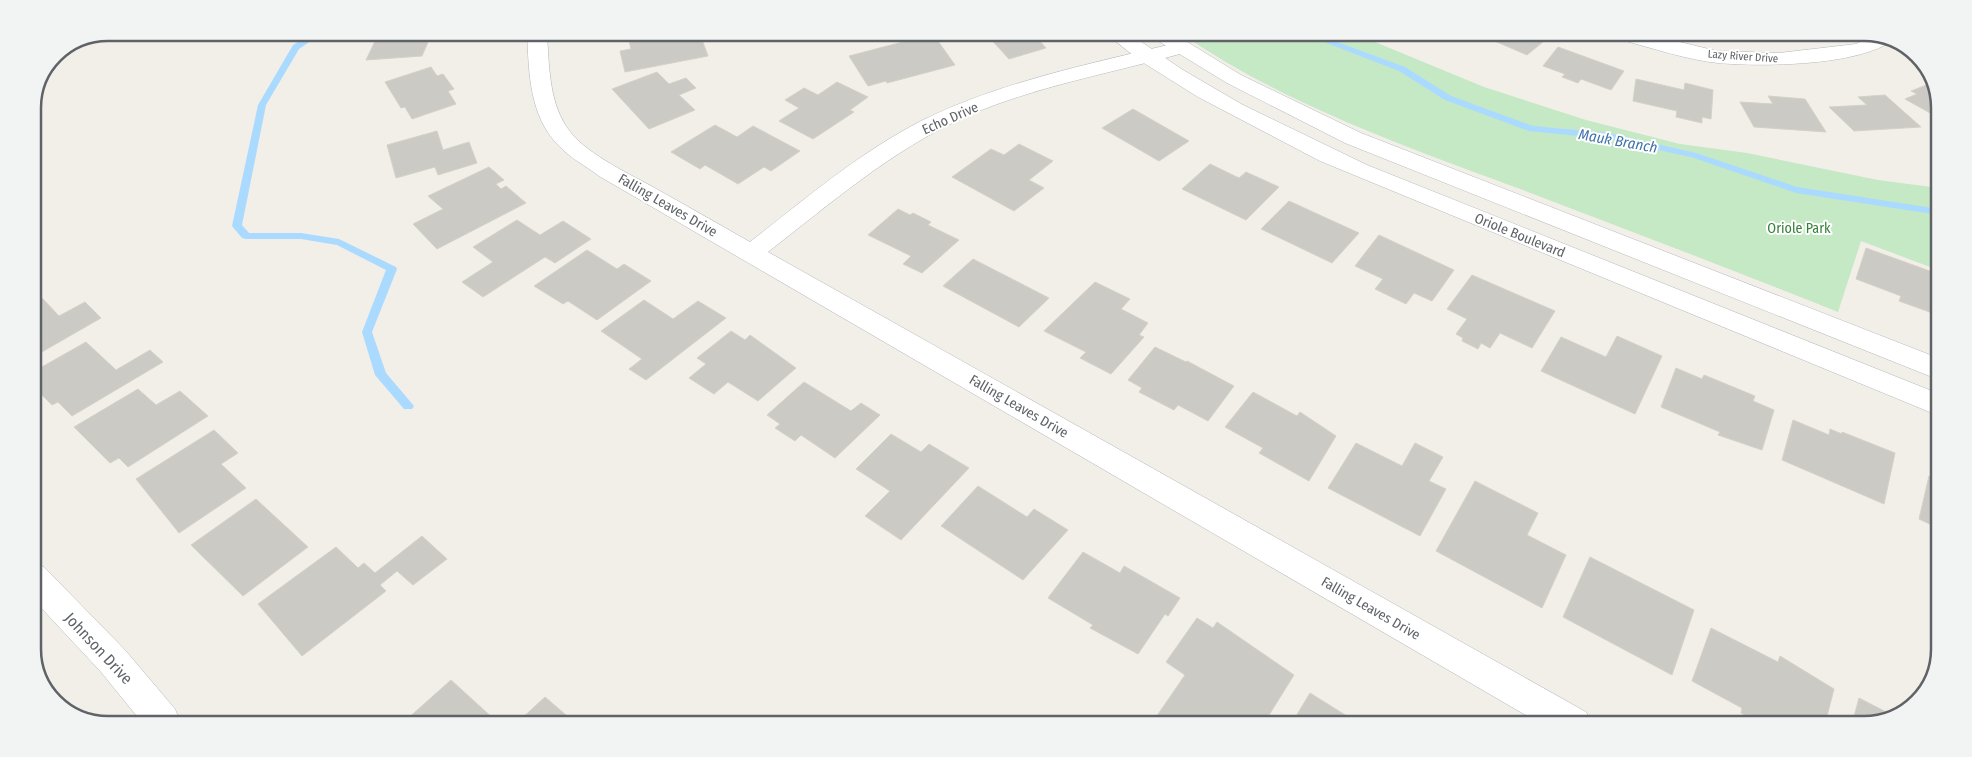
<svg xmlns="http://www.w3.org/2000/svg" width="1972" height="757" font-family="'Fira Sans Condensed',sans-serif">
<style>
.green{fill:#c5e8c5}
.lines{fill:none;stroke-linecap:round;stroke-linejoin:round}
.stream{fill:#aadaff;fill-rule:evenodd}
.building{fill:#cccac5;stroke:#d6d1c6}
.street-casing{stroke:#b5b8bc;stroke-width:1}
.secondary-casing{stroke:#b6babf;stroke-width:1}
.street{fill:#fff;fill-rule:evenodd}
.secondary{fill:#fff;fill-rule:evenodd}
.labels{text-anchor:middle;stroke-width:4;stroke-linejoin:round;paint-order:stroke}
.far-street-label{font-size:11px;fill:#5f6368;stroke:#fff}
.street-label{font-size:14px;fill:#5f6368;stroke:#fff}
.park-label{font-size:14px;fill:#348238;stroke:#fff}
.water-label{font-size:15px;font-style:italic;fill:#4174aa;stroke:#fff}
.near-street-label{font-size:16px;fill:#5f6368;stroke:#fff}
.rim{fill:none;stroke:#5f6368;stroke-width:2.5}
</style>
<rect width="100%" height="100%" fill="#f1efe8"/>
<!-- green -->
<path class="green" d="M1183,35H1358L1484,87L1586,120L1680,144L1747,153L1878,180L1939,188L1938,270L1861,241L1838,312C1733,270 1628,230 1523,190C1407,147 1286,105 1183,35Z"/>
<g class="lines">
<!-- stream -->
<g class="stream">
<polygon points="312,33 322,33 299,49 266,105 242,225 249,233 301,233 339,239 396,267 397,269 372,332 386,373 414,406 412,409 404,409 375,375 362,332 386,270 337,245 301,239 246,239 242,238 232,226 258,105 293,45"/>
<polygon points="1306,35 1318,35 1405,67 1451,96 1533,126 1608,133 1696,153 1797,187 1939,209 1939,215 1796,193 1691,157 1608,139 1529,131 1445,100 1399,71"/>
</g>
</g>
<!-- building -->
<g class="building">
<polygon points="379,33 424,33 423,36 431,35 422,56 366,60"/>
<polygon points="637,34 678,34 681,41 701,37 708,56 625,72 620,51 631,49 628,36"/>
<polygon points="933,34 955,65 887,83 886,81 868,86 849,56"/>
<polygon points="987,35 1041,35 1036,37 1046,48 1009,59"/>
<polygon points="1483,36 1531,36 1544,41 1527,55"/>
<polygon points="1558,47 1624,71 1611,90 1581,79 1578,83 1562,77 1565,74 1543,66"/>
<polygon points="431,67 437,76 443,74 454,89 448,91 456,104 412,119 405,107 401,108 385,82"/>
<polygon points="657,72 669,84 686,78 696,88 679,95 695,110 649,129 612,89"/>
<polygon points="1636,79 1684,90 1685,83 1713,90 1711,119 1702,117 1702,123 1676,117 1677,111 1633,101"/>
<polygon points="837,82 868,97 850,110 854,112 813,139 779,121 799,108 785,100 804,88 818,95"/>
<polygon points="1929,84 1933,87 1939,103 1939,118 1905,99 1917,94 1911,91"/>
<polygon points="1885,95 1921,127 1854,131 1829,107 1867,105 1858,97"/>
<polygon points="1768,96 1805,99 1826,132 1754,127 1740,102 1773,104"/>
<polygon points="1133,109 1189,141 1159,161 1102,128"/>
<polygon points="715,125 737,137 753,126 800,151 771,171 764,167 738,184 705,165 700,169 671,152"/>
<polygon points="437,131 443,150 469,142 477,163 438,175 435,167 396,178 387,145"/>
<polygon points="1019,144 1053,161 1029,180 1044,188 1014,211 952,177 991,149 1004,155"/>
<polygon points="1210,164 1239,178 1246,172 1279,187 1246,220 1182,189"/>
<polygon points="489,167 504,180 496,184 501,189 506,186 526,203 437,249 413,224 443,209 428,196"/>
<polygon points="1289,201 1359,233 1332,263 1261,229"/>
<polygon points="898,209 910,215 913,213 931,222 928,225 959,240 922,273 903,264 911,256 868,235"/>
<polygon points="517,220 540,235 563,221 591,239 555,263 545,257 483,297 462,282 493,262 473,247"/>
<polygon points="1379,235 1454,270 1432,301 1414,293 1406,304 1375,289 1383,279 1355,266"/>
<polygon points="1866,248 1938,274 1938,315 1899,301 1901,296 1856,279"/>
<polygon points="587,250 617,269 624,264 651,281 597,320 568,301 563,304 534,286"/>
<polygon points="973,259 1049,298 1019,327 943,286"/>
<polygon points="1472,275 1555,311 1532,348 1500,333 1490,348 1481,343 1478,349 1462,341 1463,338 1456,334 1467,319 1447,309"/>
<polygon points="1095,282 1130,299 1121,309 1148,323 1139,335 1144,337 1111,374 1080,358 1086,352 1044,331"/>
<polygon points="42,298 59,316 85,302 101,318 33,357 33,303"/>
<polygon points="644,300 673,319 698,301 726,318 646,380 629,369 642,359 601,331"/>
<polygon points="731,331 745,340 750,335 796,368 758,401 728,382 714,394 689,378 706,364 697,358"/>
<polygon points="1617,336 1662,356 1635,414 1541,371 1561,337 1606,357"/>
<polygon points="86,342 116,370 150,350 163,362 72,416 58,402 52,405 33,386 33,372"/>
<polygon points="1155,347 1186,362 1187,361 1234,386 1208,421 1178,405 1174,410 1139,392 1142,388 1128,380"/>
<polygon points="1676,368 1702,379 1704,375 1755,396 1753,401 1774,410 1762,450 1718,435 1720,432 1661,407"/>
<polygon points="804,382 851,411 861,403 880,415 835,458 801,435 795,441 775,428 780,424 767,415"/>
<polygon points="138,389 156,405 180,391 208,416 128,467 119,458 110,463 74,427"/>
<polygon points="1253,392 1297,416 1300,412 1336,436 1309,481 1259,453 1263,448 1225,427"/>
<polygon points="1793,420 1829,435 1830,429 1842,434 1842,432 1895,453 1884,504 1782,460"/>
<polygon points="214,430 238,453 221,464 246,488 179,533 136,479"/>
<polygon points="891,434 921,452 929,444 969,468 901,540 865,516 890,491 856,469"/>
<polygon points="1356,443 1402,466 1415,443 1443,457 1429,481 1446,489 1420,536 1328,488"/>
<polygon points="1929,476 1937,479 1936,527 1919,519"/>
<polygon points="1475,481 1538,513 1527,535 1566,555 1542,608 1436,551"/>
<polygon points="978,486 1027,517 1034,509 1068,530 1023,580 941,526"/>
<polygon points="256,499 308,547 243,596 191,545"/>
<polygon points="422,536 447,559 413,585 397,571 380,585 386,591 302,656 258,604 336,547 358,568 364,563 375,573"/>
<polygon points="1083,552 1120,573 1124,566 1180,598 1168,616 1165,614 1138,654 1090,628 1093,625 1048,598"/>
<polygon points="1590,557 1694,610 1672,675 1563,617"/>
<polygon points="1197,618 1213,628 1217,622 1294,675 1264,723 1152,723 1185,675 1166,662"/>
<polygon points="1711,628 1778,662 1780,656 1834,689 1825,724 1777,724 1771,721 1770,724 1761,724 1741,713 1742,708 1692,681"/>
<polygon points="451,680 496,721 405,721"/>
<polygon points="1310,693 1358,723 1292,723"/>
<polygon points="545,697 573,721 519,721"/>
<polygon points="1859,698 1892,715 1864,724 1852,724"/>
</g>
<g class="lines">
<defs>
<g id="street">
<path d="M527,33L547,34C549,64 549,100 566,126C582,152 626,172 653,187C685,205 717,223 750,242C805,199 860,152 923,120C1003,81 1094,63 1180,42L1187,44L1190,48L1187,52C1113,73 1035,86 965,117C892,150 831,203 768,252L1586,712L1592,724H1541L599,176C586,166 570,158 559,146C529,116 529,73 527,33Z"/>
<path d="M1619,36H1655L1717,51L1779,53L1856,44L1870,37H1888L1893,40C1859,66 1761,67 1718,63C1688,60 1652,48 1622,40Z"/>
<polygon points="33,563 44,567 125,650 175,709 180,721 140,720 101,672 33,599"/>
</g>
<g id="secondary">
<polygon points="1108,35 1131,35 1183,70 1243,105 1367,165 1937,393 1937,415 1320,161 1198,97 1139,60"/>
<polygon points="1152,35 1176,35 1241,75 1361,133 1938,358 1937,379 1345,143 1227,83 1155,39"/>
</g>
</defs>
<!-- street casing -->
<use href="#street" class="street-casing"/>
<!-- secondary casing -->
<use href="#secondary" class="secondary-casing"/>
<!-- street -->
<use href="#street" class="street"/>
<!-- secondary -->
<use href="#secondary" class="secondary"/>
</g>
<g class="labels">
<!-- far-street labels -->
<g class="far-street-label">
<text transform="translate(1743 56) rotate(4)" y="4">Lazy River Drive</text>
</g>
<!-- street labels -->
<g class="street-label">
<text transform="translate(950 118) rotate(-24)" y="5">Echo Drive</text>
<text transform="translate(668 205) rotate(30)" y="5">Falling Leaves Drive</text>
<text transform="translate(1520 235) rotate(22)" y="5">Oriole Boulevard</text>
<text transform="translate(1019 406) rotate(30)" y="5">Falling Leaves Drive</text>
<text transform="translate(1371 608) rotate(30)" y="5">Falling Leaves Drive</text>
</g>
<!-- park labels -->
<g class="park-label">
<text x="1799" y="233">Oriole Park</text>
</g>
<!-- water labels -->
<g class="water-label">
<text transform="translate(1618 141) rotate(10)" y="5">Mauk Branch</text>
</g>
<!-- near-street labels -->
<g class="near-street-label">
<text transform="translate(99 648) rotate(47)" y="6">Johnson Drive</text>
</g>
</g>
<!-- crop -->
<path d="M0 0H1972V757H0ZM108 41H1864A67 67 0 0 1 1931 108V649A67 67 0 0 1 1864 716H108A67 67 0 0 1 41 649V108A67 67 0 0 1 108 41Z" fill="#f2f3f3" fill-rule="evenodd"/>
<path class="rim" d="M108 41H1864A67 67 0 0 1 1931 108V649A67 67 0 0 1 1864 716H108A67 67 0 0 1 41 649V108A67 67 0 0 1 108 41Z"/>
</svg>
